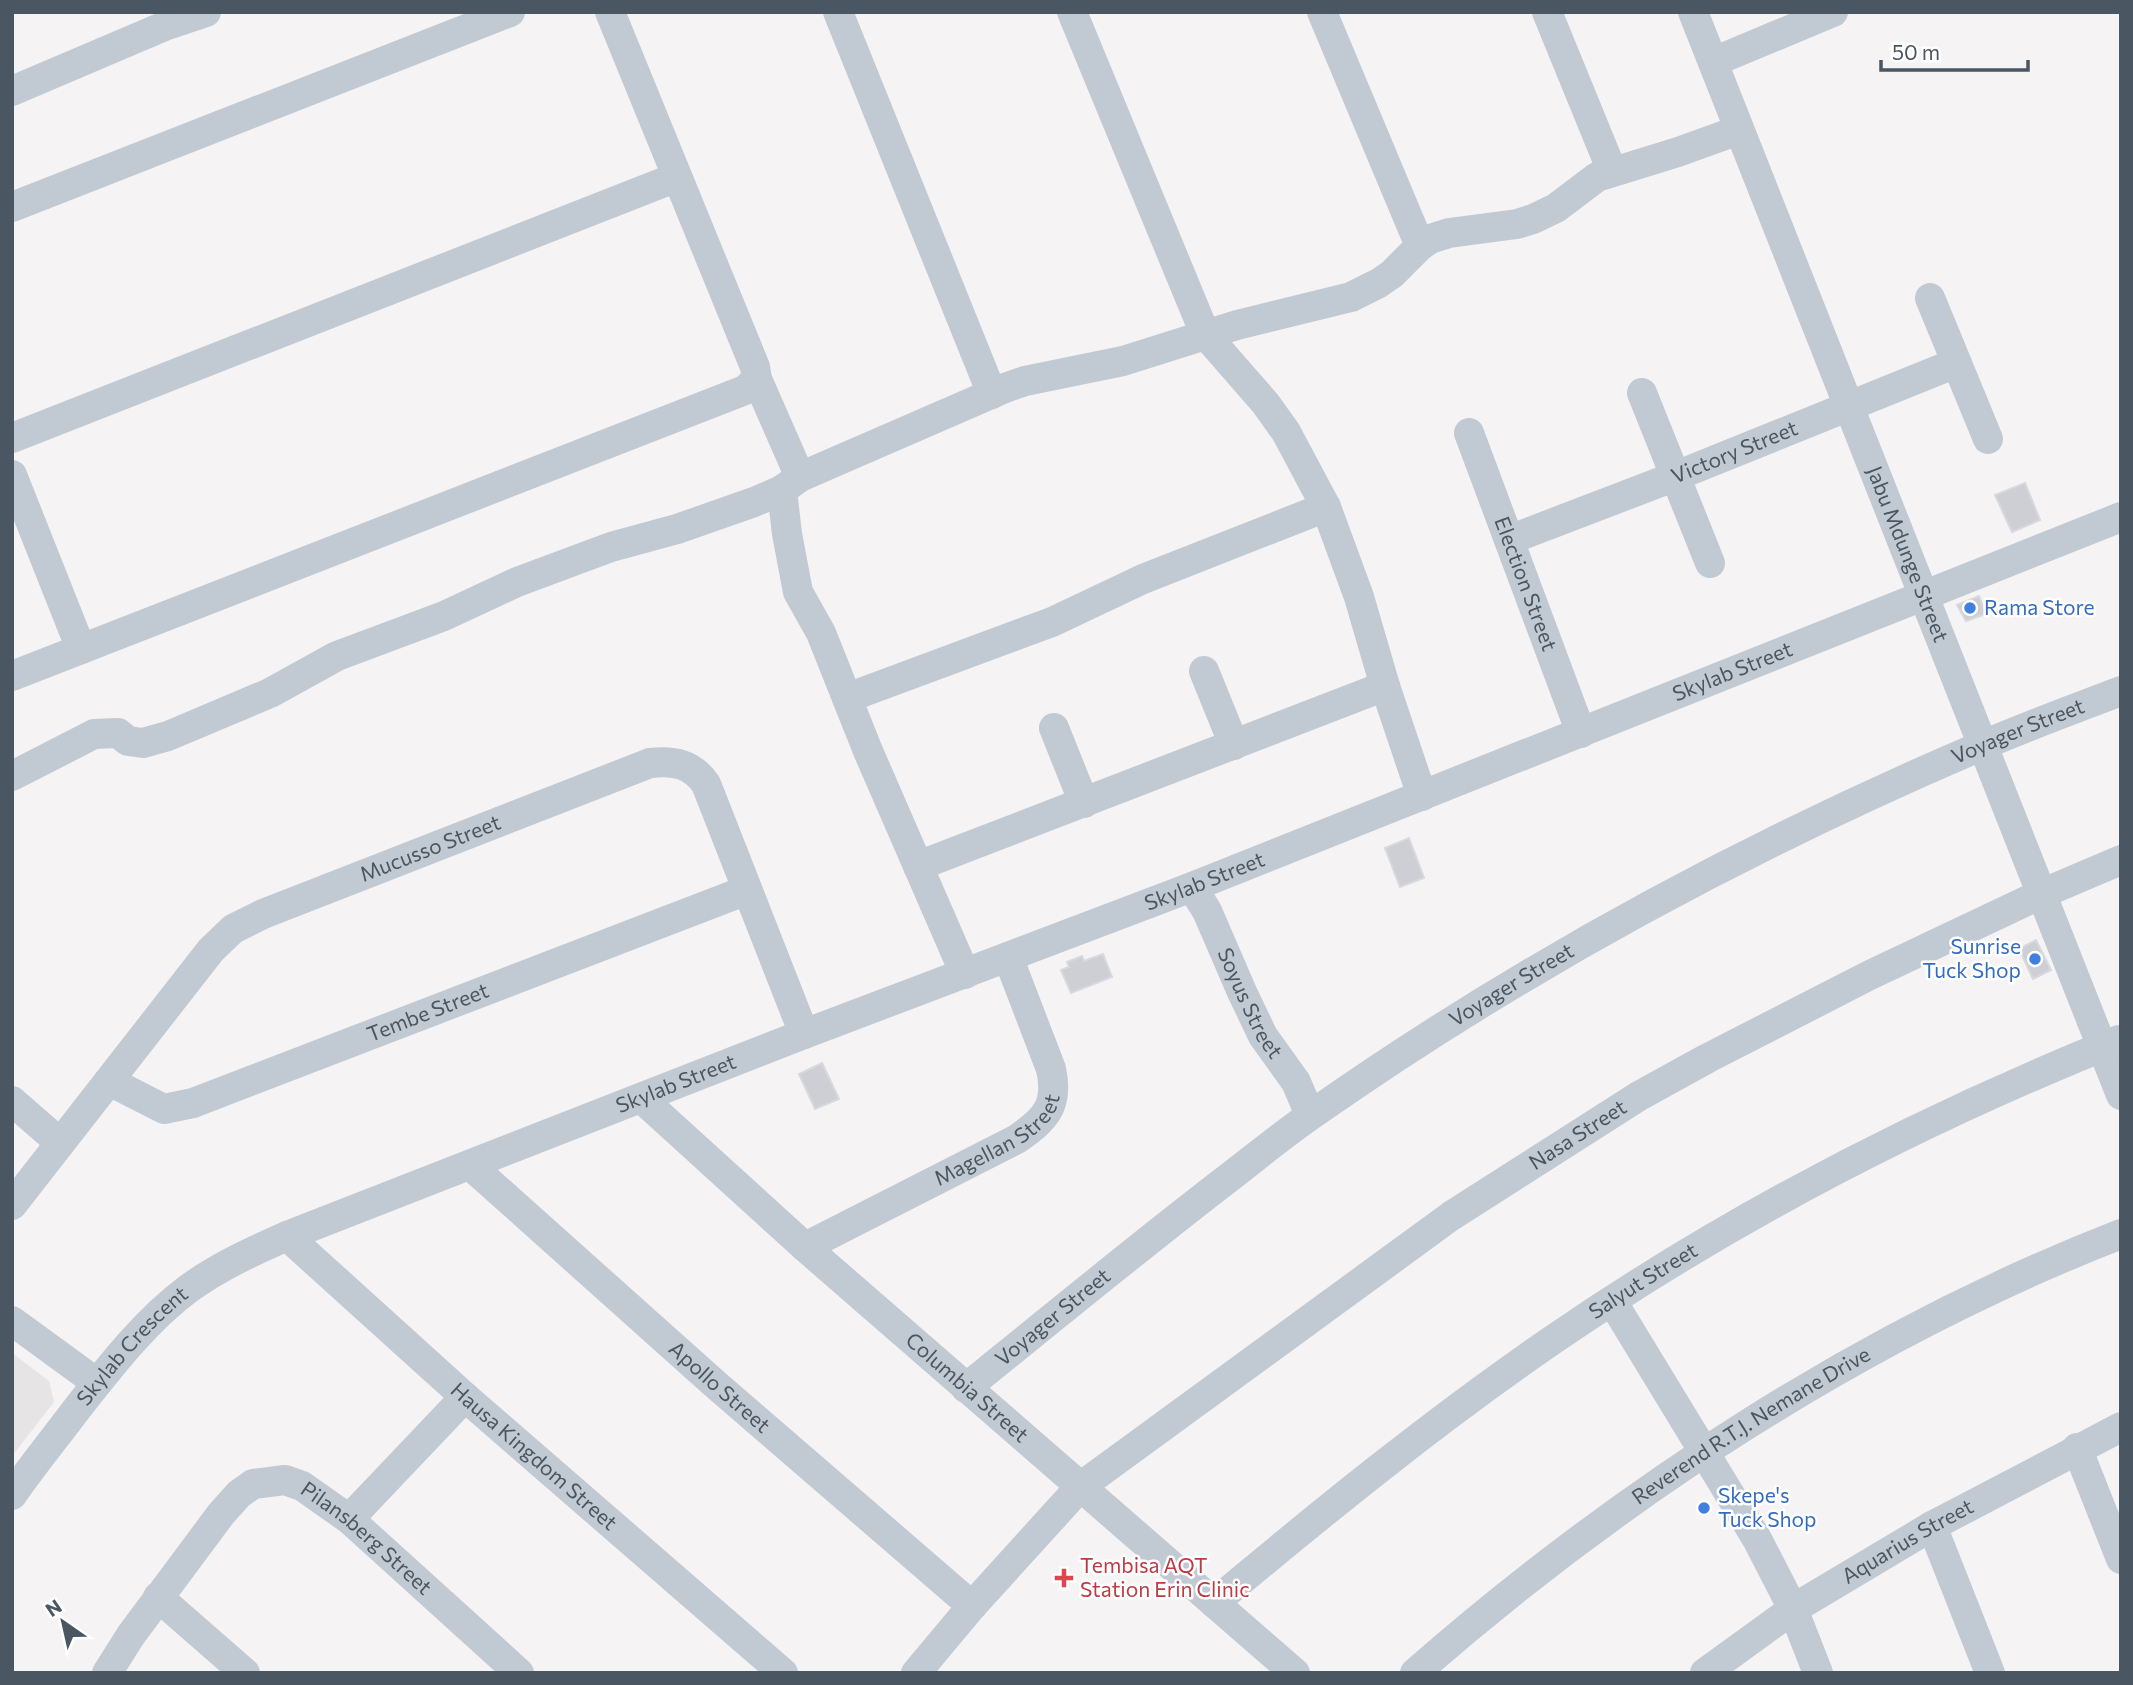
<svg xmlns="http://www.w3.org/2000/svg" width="2133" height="1685" font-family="Commissioner,sans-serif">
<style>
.education{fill:#e6e4e5}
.building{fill:#cdcfd5;stroke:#d7d9de;stroke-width:2}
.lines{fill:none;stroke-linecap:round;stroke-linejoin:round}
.minor{stroke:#c1cad2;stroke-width:30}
.shop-dot{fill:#3f7fe0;stroke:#fff;stroke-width:2.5}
.health-dot{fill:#e0444e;stroke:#fff;stroke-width:2.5}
.labels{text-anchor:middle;stroke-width:5;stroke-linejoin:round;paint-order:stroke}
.street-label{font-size:21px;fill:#4a5661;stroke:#fff}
.shop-label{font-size:21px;fill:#366cbe;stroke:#fff;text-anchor:start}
.health-label{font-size:21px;fill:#be3a42;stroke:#fff;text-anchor:start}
</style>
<rect width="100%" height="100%" fill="#f5f3f3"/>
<!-- education -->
<polygon class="education" points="12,1353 49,1381 54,1402 12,1456"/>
<!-- building -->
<g class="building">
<polygon points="2025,483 2040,520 2012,532 1995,495"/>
<polygon points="1979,596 1986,614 1966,621 1957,605"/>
<polygon points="1409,838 1424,878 1400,887 1385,848"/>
<polygon points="2036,940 2051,970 2033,979 2019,949"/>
<polygon points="1103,954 1112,977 1071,993 1061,970 1069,967 1067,962 1082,956 1084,961"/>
<polygon points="822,1063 839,1099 815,1109 799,1074"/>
</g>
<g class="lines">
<!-- minor -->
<g class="minor">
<polyline points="610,12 755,367 757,379 800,477"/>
<polyline points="838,12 992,394"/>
<polyline points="1072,12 1205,334 1266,404 1286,432 1326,507 1359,597 1385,686 1422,796"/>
<polyline points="1322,12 1420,246"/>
<polyline points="1547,12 1612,171"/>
<path id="s1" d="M1693,12L2121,1095"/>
<polyline points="1713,62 1833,12"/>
<polyline points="12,91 167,25 206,12"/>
<polyline points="12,207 510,12"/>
<polyline points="1930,298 1988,439"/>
<polyline points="1642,393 1710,563"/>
<path id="s2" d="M1469,433L1581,733"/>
<polyline points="12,438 677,177"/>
<polyline points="12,475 81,649"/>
<polyline points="782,490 787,534 798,592 821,633 868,751 965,974"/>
<path id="s3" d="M1509,540L1676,476L1956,363"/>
<polyline points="1204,671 1234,745"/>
<polyline points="12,676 745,390 757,379"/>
<polyline points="847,698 1052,622 1143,579 1326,507"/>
<polyline points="1054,728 1084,803"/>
<polyline points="12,776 94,734 118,733 128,741 143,743 168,736 270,693 337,656 444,616 517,582 611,547 677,529 754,502 782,490 800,477 1005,388 1025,381 1123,361 1237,325 1351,297 1379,283 1392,274 1420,246 1430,239 1449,233 1517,224 1533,219 1556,208 1597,177 1678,152 1739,130"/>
<polyline points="918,866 1385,686"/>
<path id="s4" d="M1192,887L1207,911L1242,992L1263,1036L1296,1082L1310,1115"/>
<path id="s5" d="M109,1081L164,1109L193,1103L747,890"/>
<path id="s6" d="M641,1098L805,1247L1295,1673"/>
<polyline points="12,1101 59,1142"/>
<path id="s7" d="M470,1165L715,1384L972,1606"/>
<path id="s8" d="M12,1205L211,950L233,929L263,914L650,763C674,760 692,764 706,784L804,1034"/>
<path id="s9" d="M287,1236L465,1397L783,1673"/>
<path id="s10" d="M805,1247L1017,1139C1046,1119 1059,1105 1051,1069L1008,957"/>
<polyline points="1612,1301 1757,1539 1793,1609 1818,1673"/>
<polyline points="12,1321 97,1383"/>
<path id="s11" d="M966,1388C1051,1319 1135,1250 1222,1183C1252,1160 1282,1135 1314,1113C1522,967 1747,846 1981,746C2027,726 2074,709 2121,691"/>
<polyline points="2077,1448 2121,1559"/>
<path id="s12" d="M12,1495C32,1466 55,1438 76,1410C109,1368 145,1321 188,1289C218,1267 253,1251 287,1236L804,1034L1192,887L2121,517"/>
<polyline points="349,1519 465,1397"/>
<polyline points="1932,1526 1990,1673"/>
<polyline points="158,1597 245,1673"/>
<path id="s13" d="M1214,1603C1324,1511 1436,1420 1554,1339C1729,1219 1922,1119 2119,1040"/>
<path id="s14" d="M107,1673L131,1635L221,1514L239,1494L253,1484L285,1480L302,1486L349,1519L519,1673"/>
<path id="s15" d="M916,1673L972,1606L1080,1487L1451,1216L1639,1096L1708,1058L1870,975L2041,894L2121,860"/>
<path id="s16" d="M1415,1673C1622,1492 1864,1334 2121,1234"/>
<path id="s17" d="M1705,1673L1793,1609L1932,1526L2121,1427"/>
</g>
</g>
<!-- markers -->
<g class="shop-dot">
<circle cx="1970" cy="608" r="7"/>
<circle cx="2035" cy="959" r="7"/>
<circle cx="1704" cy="1508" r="7"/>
</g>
<path class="health-dot" d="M1060.5 1567.5h7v7h7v7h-7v7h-7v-7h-7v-7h7z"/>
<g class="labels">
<!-- street labels -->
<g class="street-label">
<text dy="7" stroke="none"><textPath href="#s3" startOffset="242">Victory Street</textPath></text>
<text dy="7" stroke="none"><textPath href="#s1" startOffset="583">Jabu Mdunge Street</textPath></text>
<text dy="7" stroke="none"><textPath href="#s2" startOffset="161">Election Street</textPath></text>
<text dy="7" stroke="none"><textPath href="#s12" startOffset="1936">Skylab Street</textPath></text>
<text dy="7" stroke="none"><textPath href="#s11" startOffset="1246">Voyager Street</textPath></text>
<text dy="7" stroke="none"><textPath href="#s8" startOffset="567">Mucusso Street</textPath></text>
<text dy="7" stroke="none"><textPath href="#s12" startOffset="1368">Skylab Street</textPath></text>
<text dy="7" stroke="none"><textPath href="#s11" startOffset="679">Voyager Street</textPath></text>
<text dy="7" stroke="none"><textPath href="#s4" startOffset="130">Soyus Street</textPath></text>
<text dy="7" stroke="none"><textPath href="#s5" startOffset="343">Tembe Street</textPath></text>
<text dy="7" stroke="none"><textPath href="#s12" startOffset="802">Skylab Street</textPath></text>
<text dy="7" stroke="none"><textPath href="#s10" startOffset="222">Magellan Street</textPath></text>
<text dy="7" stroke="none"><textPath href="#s15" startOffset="858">Nasa Street</textPath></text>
<text dy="7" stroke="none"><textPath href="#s13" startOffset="537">Salyut Street</textPath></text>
<text dy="7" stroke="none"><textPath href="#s11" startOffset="112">Voyager Street</textPath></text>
<text dy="7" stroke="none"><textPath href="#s12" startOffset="192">Skylab Crescent</textPath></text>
<text dy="7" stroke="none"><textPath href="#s7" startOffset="334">Apollo Street</textPath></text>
<text dy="7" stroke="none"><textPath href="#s6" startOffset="436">Columbia Street</textPath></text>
<text dy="7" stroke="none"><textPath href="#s16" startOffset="418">Reverend R.T.J. Nemane Drive</textPath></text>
<text dy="7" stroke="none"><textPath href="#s9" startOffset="331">Hausa Kingdom Street</textPath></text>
<text dy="7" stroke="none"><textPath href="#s14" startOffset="373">Pilansberg Street</textPath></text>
<text dy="7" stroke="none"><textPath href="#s17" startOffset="242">Aquarius Street</textPath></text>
</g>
<!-- shop labels -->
<g class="shop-label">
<text x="1984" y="615">Rama Store</text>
<text x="2021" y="954" text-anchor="end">Sunrise<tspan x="2021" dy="24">Tuck Shop</tspan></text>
<text x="1718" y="1503">Skepe's<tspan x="1718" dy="24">Tuck Shop</tspan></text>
</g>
<!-- health labels -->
<g class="health-label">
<text x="1080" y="1573">Tembisa AQT<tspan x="1080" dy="24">Station Erin Clinic</tspan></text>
</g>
</g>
<!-- border -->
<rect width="2133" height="1685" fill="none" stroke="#4a5661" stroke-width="28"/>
<!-- north arrow -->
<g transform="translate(63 1622) rotate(326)" stroke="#ffffff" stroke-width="5" paint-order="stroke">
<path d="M0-5L12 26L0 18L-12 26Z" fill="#4a5661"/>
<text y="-10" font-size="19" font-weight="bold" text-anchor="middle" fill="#4a5661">N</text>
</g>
<!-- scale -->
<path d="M1881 60v10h147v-10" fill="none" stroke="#4a5661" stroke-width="3.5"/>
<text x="1892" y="60" font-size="21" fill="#4a5661" stroke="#ffffff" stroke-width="5" paint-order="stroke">50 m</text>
</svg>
